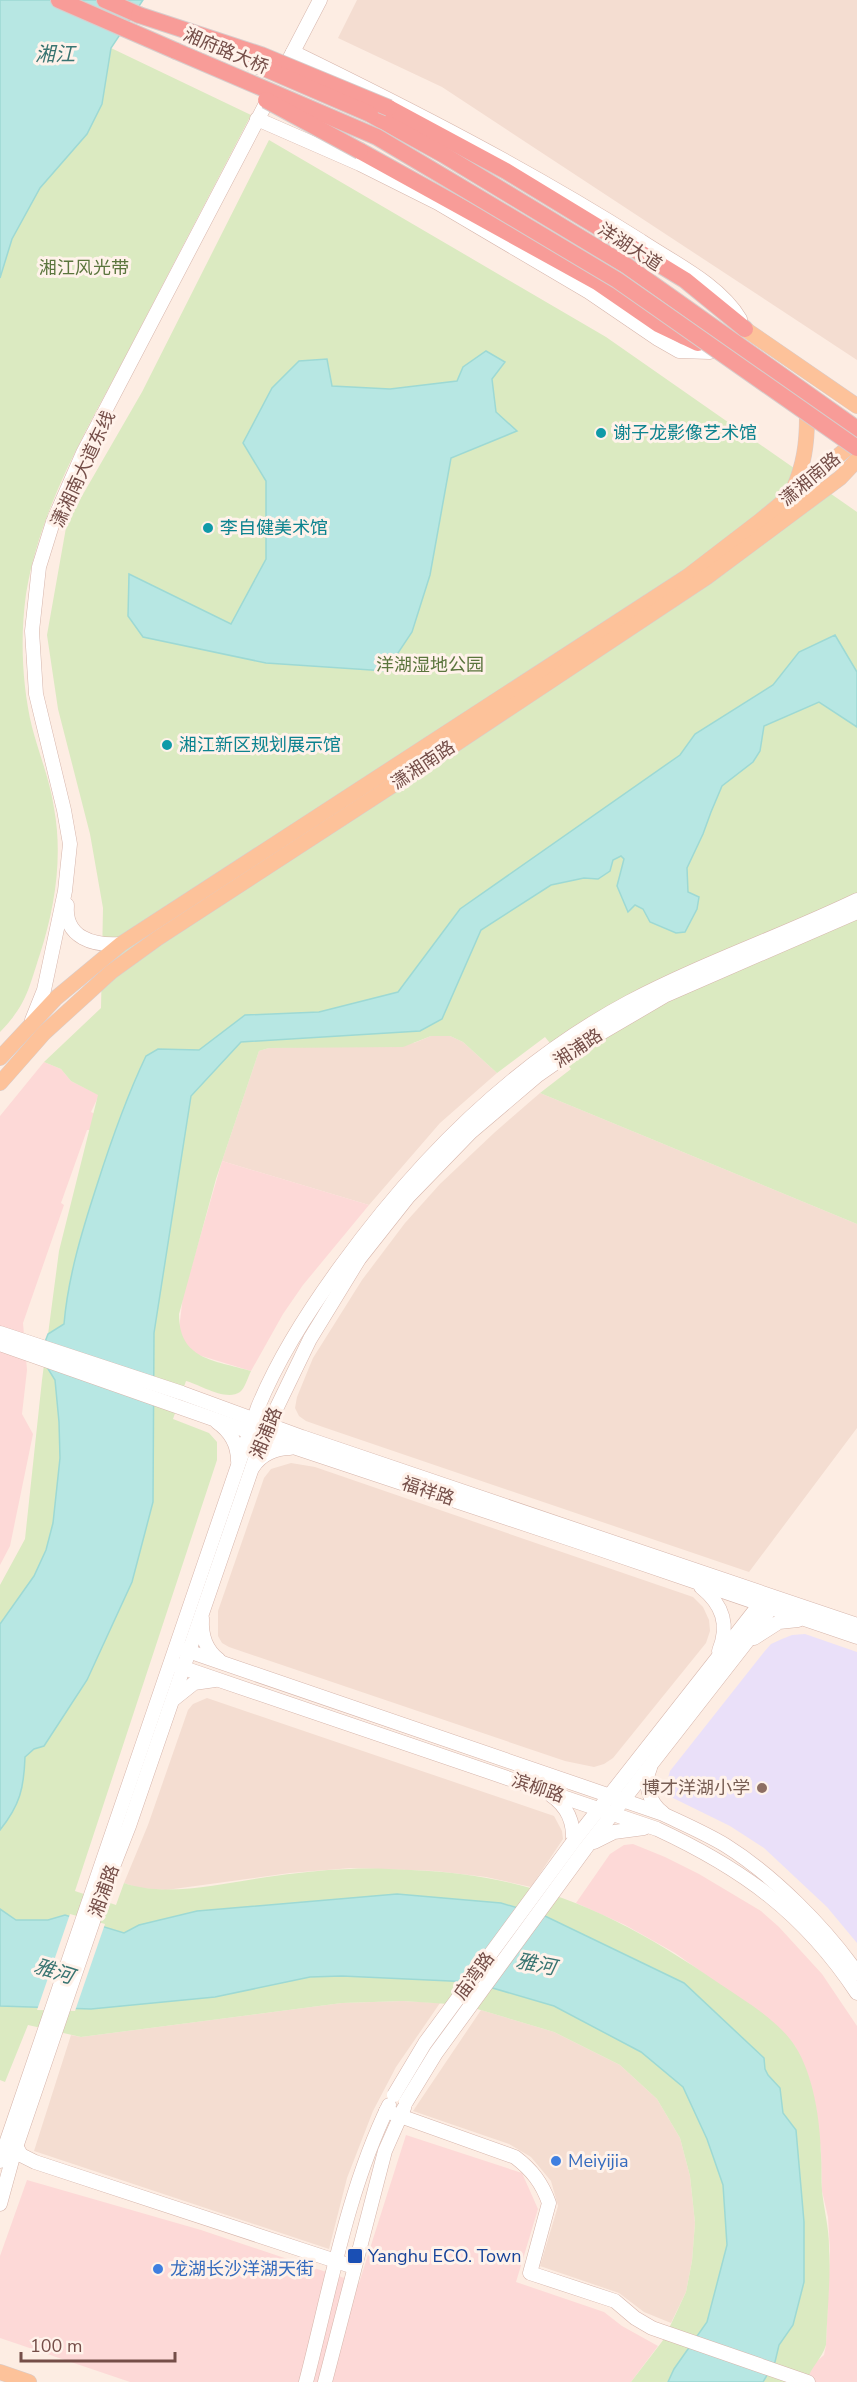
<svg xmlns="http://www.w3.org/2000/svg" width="857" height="2382" font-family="'Nunito Sans','Noto Sans SC',sans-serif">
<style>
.residential{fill:#f4ddd1}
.commercial{fill:#fdd9d7}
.education{fill:#eae0f9}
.green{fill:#dbeac1}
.water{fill:#b7e7e3;stroke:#9dd9d4;stroke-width:1.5}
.pier{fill:#fdede3}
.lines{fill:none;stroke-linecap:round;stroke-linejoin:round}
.secondary-casing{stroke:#d6b5ab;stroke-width:15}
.primary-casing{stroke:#d8cdcc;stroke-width:16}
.highway-casing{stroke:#d8cdcc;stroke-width:18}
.secondary{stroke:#fff;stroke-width:14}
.primary{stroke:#fdc29a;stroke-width:15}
.highway{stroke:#f89c98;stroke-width:16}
.secondary-bridge-casing{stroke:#d6b5ab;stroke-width:15;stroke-linecap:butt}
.highway-bridge-casing{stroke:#d8cdcc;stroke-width:18;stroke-linecap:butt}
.secondary-bridge{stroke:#fff;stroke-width:14}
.highway-bridge{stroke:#f89c98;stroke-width:16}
.culture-dot{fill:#0f9aa8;stroke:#fff2ea;stroke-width:2}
.education-dot{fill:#8d6e63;stroke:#fff2ea;stroke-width:2}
.shop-dot{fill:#3f7fe0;stroke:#fff2ea;stroke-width:2}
.transit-dot{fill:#1a4fb4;stroke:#fff2ea;stroke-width:2}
.labels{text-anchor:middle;stroke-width:6;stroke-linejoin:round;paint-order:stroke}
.street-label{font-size:18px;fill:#754e48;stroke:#fff2ea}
.park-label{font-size:18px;fill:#5b753d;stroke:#fff2ea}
.culture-label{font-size:18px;fill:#0d838f;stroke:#fff2ea;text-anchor:start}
.education-label{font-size:18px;fill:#785e54;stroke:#fff2ea;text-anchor:end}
.shop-label{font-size:18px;fill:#366cbe;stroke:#fff2ea;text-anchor:start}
.transit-label{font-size:18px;fill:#164399;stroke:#fff2ea;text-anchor:start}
.water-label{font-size:20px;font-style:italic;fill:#397471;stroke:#fff2ea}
</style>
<rect width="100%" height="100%" fill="#fdede3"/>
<!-- residential -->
<g class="residential">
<polygon points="357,0 857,0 857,360 442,87 338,38"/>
<polygon points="431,1036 450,1036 463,1042 497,1073 440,1123 369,1205 222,1161 259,1051 269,1048 414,1043"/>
<polygon points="540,1093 857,1224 857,1428 749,1572 323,1427 306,1421 299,1416 295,1408 297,1397 313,1358 362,1280 405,1223 440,1184 494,1133"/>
<polygon points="291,1463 315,1467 693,1597 703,1607 709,1620 710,1631 706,1643 613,1758 604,1764 594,1767 565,1761 229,1647 222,1643 218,1636 218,1611 264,1478 271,1469"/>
<polygon points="207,1698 554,1816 562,1831 563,1839 531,1887 486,1877 435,1871 351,1868 290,1873 166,1890 138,1888 124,1883 148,1825 188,1710 193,1704"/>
<polygon points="403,2001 440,2003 396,2067 373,2111 347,2178 329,2249 34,2151 71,2035 81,2037 342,2003"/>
<polygon points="481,2010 554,2032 620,2065 657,2099 680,2138 690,2176 695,2223 692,2261 686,2292 671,2323 644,2312 619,2293 540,2266 558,2206 551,2181 531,2157 509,2144 413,2111"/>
</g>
<!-- commercial -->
<g class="commercial">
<polygon points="44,1062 61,1069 71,1081 99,1095 91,1112 95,1114 90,1130 87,1130 61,1203 64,1205 23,1323 27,1370 22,1414 33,1434 10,1546 0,1565 0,1116"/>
<polygon points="222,1161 369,1205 303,1285 283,1314 251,1371 195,1354 185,1344 179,1329 183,1296"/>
<polygon points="633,1844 665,1857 699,1874 761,1911 779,1927 822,1974 857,2026 857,2382 807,2382 808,2375 814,2364 824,2355 826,2345 830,2251 828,2217 822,2191 821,2152 816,2107 809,2078 795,2046 776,2025 675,1953 625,1925 576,1903 610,1854 624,1845"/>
<polygon points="406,2135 522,2173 538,2209 516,2282 604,2312 622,2326 658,2346 631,2382 130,2382 0,2338 0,2256 27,2180 201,2230 359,2283"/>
</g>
<!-- education -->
<polygon class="education" points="805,1634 857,1652 857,1943 827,1907 764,1848 730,1826 673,1798 667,1791 666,1785 670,1771 764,1652 771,1644 782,1639 792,1635"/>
<!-- green -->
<g class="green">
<path d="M111,48L251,115C209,196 167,276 125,357C85,433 40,508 26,594C20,637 22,685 32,727C39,754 50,780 54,808C63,857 55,907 40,954C28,990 27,1004 0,1032V278L12,239L40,188L87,134L102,104Z"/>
<path d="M269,140L606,337L857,512V1224L540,1093L571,1069L545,1037L497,1073L463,1042L450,1036H431L403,1047L269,1048L259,1051L216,1179L179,1314C179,1360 214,1360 251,1371C248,1377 245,1388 240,1392C226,1402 199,1384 186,1381L173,1419L209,1433L217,1442V1460L75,1891L116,1905L124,1883C167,1898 223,1883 267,1877C294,1873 321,1870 349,1869C369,1868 390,1869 411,1870C536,1875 618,1914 720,1984C745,2001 777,2019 795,2046C814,2076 820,2120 821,2155C822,2167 821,2179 822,2191C824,2210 829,2228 829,2247C831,2279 827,2313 826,2345C822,2359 810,2367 807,2382H631L664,2339L686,2292L692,2261L695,2223L690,2176L680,2138L657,2099L620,2065L554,2032L464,2005L403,2001L342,2003L81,2037L28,2025L5,2082L0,2080V1585L25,1539L42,1380L59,1251L98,1095L71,1081L61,1069L44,1062L101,1008L103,908L90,834L58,709L47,635L67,522L142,392Z"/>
</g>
<!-- water -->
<g class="water">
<polygon points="0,0 143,0 111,48 102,104 87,134 40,188 12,239 0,278"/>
<polygon points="486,351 505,362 492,379 496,412 517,431 451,458 430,575 412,632 386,671 266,663 143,637 128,616 129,574 231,624 266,559 266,481 243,443 272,388 299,361 327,359 332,386 390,389 457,381 463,367"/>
<path d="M835,635L857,672V727L819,702L764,726L760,751L753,762L722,786L711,812L703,834L687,868L688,892L699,897L697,909L685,932L676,933L650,922L643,909L635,905L628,912L617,886L624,859L621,856L613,860L610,871L598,879L584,878L551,885L481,930L442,1019L420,1031L241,1042L191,1096L154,1333L153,1502L132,1582L87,1680L44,1746L34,1749L25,1757C24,1788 20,1805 0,1830V1624L34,1576L46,1550L53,1523L60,1458L59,1422L55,1380L45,1364V1342L48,1334L64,1324C68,1277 82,1231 97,1185C111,1141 126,1098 146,1056L158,1049L199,1050L245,1015L319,1012L398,992L460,909L680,755L695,734L773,685L799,652Z"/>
<polygon points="397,1894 501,1903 545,1916 684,1983 764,2058 765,2069 768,2075 780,2088 783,2113 796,2130 804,2222 804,2282 793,2325 779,2345 775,2362 763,2382 668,2382 674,2369 707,2322 727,2245 723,2185 707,2139 683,2087 641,2052 554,2006 472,1982 342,1976 310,1977 215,1997 91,2009 0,2006 0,1909 16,1920 48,1920 65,1915 124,1933 139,1925 197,1911"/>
</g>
<!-- pier -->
<polygon class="pier" points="70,1914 105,1924 75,2011 37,2010"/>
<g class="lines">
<defs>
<g id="secondary">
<path d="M293,52C412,110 529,170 641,241C674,263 719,284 740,319"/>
<polyline points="282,73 320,0"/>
<polyline points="257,119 360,164 438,203 589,292 658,339 679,351 710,352"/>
<path d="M67,905C64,938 94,946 121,944"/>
<polyline points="32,1020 44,990 65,891 70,844 64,810 36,694 32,631 39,567 53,522 83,453 272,92"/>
<polyline points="0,1333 182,1393 302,1437 857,1625"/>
<polyline points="0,1344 293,1447 576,1541 857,1637"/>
<path d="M217,1422C230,1431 238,1444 238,1461"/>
<path d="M253,1467C261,1454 276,1448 290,1448"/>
<path d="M701,1587C722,1604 730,1624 719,1651"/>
<path d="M202,1619C201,1636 206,1650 219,1660"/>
<polyline points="754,1638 779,1622 798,1620"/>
<path d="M182,1649L663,1814C684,1824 705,1833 725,1845C773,1875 825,1927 857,1973"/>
<path d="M175,1665L657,1829C743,1869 804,1913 857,1993"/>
<polyline points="174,1699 194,1683 215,1680"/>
<path d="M650,1768C643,1783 650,1804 663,1813"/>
<path d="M551,1795C568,1807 574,1822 573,1842"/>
<polyline points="573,1842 756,1609 763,1597"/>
<polyline points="594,1842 614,1832 644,1828"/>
<polyline points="585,1849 759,1626 774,1603"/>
<path d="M386,2111L515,2157C532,2170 542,2183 549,2203L530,2273L615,2301L635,2318L652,2328L808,2382"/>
<polyline points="16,2146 21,2155 35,2162 354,2267"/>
<path d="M0,2161L258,1407C279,1356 308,1311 341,1266C417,1161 513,1064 629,1002C703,963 782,936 857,900"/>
<polyline points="0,2204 14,2153 102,1895 129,1826 263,1436 310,1339 359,1259 408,1197 471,1132 538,1075 584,1043 666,995 857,912"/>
<path d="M306,2382C330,2290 347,2191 389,2105"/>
<polyline points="325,2382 385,2151 404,2108"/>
</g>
<g id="primary">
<polyline points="745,329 857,406"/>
<path d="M793,490C804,465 807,444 807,417"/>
<polyline points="0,1058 56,998 121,944 688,576 761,520 850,446 857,437"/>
<polyline points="0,1083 44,1033 111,972 158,938 427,763 707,577 840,478 857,460"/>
<polyline points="0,2372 29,2382"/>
</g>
<g id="highway">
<polyline points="59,0 176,51"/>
<polyline points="105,0 139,15"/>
<polyline points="389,108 506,171 685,280 745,329"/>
<polyline points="370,114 444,155 627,266 857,429"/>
<polyline points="360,151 597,282 658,324 698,343"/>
</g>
</defs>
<!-- secondary casing -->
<use href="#secondary" class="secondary-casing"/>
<!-- primary casing -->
<use href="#primary" class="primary-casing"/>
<!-- highway casing -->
<use href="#highway" class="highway-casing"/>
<!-- secondary -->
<use href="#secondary" class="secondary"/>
<!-- primary -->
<use href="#primary" class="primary"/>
<!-- highway -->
<use href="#highway" class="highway"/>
<defs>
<g id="secondary-bridge">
<polyline points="394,2095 425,2043 573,1842"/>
<polyline points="406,2102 436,2053 585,1849"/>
</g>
<g id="highway-bridge">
<polyline points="139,15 261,55 389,108"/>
<polyline points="176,51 377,137 617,280 857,448"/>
<polyline points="250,62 370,114"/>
<polyline points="266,100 360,151"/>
</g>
</defs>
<!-- secondary-bridge casing -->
<use href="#secondary-bridge" class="secondary-bridge-casing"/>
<!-- highway-bridge casing -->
<use href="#highway-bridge" class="highway-bridge-casing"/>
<!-- secondary-bridge -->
<use href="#secondary-bridge" class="secondary-bridge"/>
<!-- highway-bridge -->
<use href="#highway-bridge" class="highway-bridge"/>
</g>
<!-- markers -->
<g class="culture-dot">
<circle cx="601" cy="433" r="6"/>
<circle cx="208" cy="528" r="6"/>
<circle cx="167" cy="745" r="6"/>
</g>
<circle class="education-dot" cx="762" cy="1788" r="6"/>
<g class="shop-dot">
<circle cx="556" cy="2161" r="6"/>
<circle cx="158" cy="2269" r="6"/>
</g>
<rect class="transit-dot" x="347" y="2248" width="16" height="16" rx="3"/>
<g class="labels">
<!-- street labels -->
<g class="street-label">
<text transform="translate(226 51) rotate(23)" y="6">湘府路大桥</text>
<text transform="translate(630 247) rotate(33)" y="6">洋湖大道</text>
<text transform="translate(83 469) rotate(-65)" y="6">潇湘南大道东线</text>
<text transform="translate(810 479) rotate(-40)" y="6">潇湘南路</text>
<text transform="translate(423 765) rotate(-34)" y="6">潇湘南路</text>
<text transform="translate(578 1048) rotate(-34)" y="6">湘浦路</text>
<text transform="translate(266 1433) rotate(-68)" y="6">湘浦路</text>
<text transform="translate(428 1491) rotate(18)" y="6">福祥路</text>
<text transform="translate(538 1788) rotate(19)" y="6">滨柳路</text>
<text transform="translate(104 1891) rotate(-70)" y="6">湘浦路</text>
<text transform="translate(474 1976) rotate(-54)" y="6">庙湾路</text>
</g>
<!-- park labels -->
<g class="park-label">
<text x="84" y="274">湘江风光带</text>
<text x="430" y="671">洋湖湿地公园</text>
</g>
<!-- culture labels -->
<g class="culture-label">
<text x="613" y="439">谢子龙影像艺术馆</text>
<text x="220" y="534">李自健美术馆</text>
<text x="179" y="751">湘江新区规划展示馆</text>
</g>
<!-- education labels -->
<g class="education-label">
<text x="750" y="1794">博才洋湖小学</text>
</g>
<!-- shop labels -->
<g class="shop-label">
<text x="568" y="2167">Meiyijia</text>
<text x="170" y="2275">龙湖长沙洋湖天街</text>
</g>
<!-- transit labels -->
<g class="transit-label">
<text x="368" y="2262">Yanghu ECO. Town</text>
</g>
<!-- water labels -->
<g class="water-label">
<text x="55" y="61">湘江</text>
<text transform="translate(536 1964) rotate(11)" y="7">雅河</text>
<text transform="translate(54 1971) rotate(17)" y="7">雅河</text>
</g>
</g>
<!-- scale -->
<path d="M21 2352v9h154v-9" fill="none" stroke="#754e48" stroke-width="3"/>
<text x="30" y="2352" font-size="18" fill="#754e48" stroke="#fff2ea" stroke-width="4.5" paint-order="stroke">100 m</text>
</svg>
